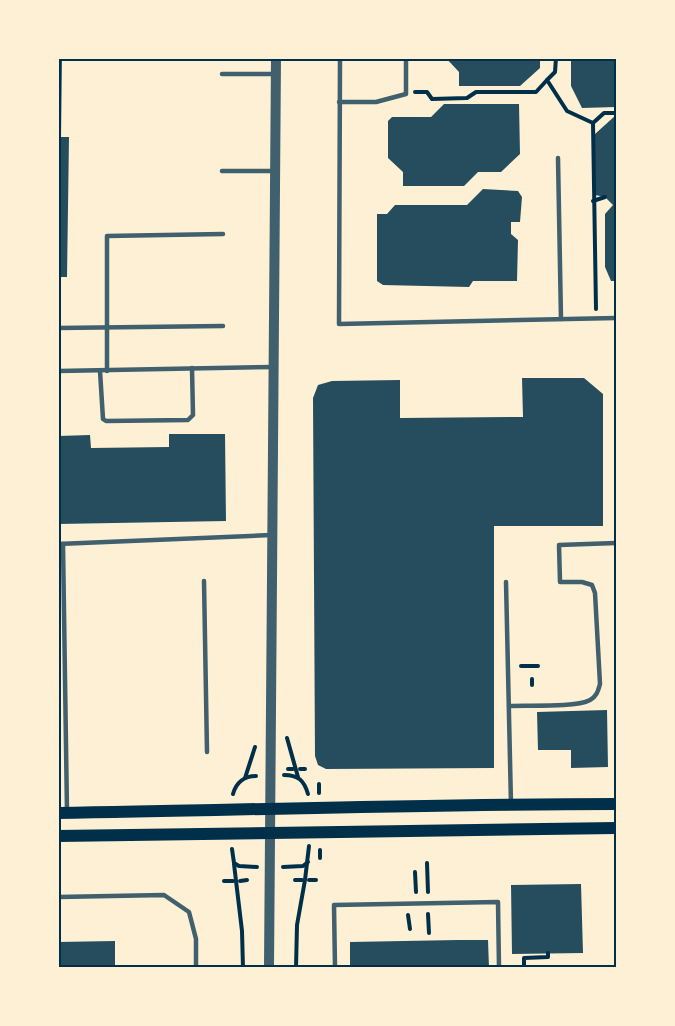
<svg xmlns="http://www.w3.org/2000/svg" width="675" height="1026" font-family="'Playfair Display',serif">
<style>
.building{fill:#264d5e}
.lines{fill:none;stroke-linecap:round;stroke-linejoin:round}
.path{stroke:#003049;stroke-width:4}
.service{stroke:#3f606c;stroke-width:4.5}
.tertiary{stroke:#3f606c;stroke-width:10}
.secondary{stroke:#003049;stroke-width:12}
.neatline{fill:none;stroke:#003049;stroke-width:2}
</style>
<rect width="100%" height="100%" fill="#fdf0d5"/>
<!-- building -->
<g class="building">
<polygon points="58,58 62,58 61,137 69,137 67,277 58,277"/>
<polygon points="446,58 540,58 540,68 520,86 459,86 459,72"/>
<polygon points="571,58 616,58 616,107 582,108 571,86"/>
<polygon points="444,104 519,104 520,154 501,172 478,172 464,186 403,186 403,172 388,158 388,121 392,117 431,117"/>
<polygon points="616,115 616,281 611,281 605,267 605,214 613,205 605,197 595,195 595,134"/>
<polygon points="483,189 518,191 522,197 520,222 511,222 511,234 518,240 517,281 473,281 469,287 383,285 377,281 377,214 387,214 395,205 467,205"/>
<polygon points="522,378 584,378 603,394 603,526 494,526 494,768 326,769 318,765 315,756 313,398 318,385 332,381 400,380 400,418 523,417"/>
<polygon points="169,434 225,434 226,521 58,524 58,436 90,435 91,448 169,447"/>
<rect x="58" y="700" width="3" height="51"/>
<polygon points="607,710 608,767 571,768 571,750 538,750 537,712"/>
<polygon points="581,884 583,953 512,954 511,885"/>
<polygon points="458,940 488,940 489,968 350,968 350,942"/>
<polygon points="115,941 115,968 58,968 58,942"/>
</g>
<g class="lines">
<!-- path -->
<g class="path">
<polyline points="556,58 555,72 547,80 567,111 593,123 596,309"/>
<polyline points="415,92 427,92 432,99 467,98 476,92 536,92 547,80"/>
<polyline points="593,123 604,113 616,113"/>
<polyline points="593,201 605,197"/>
<polyline points="521,666 538,666"/>
<polyline points="532,679 532,685"/>
<polyline points="287,738 298,777"/>
<polyline points="288,769 293,769"/>
<polyline points="300,769 305,769"/>
<path d="M284,775C298,775 304,780 308,794"/>
<polyline points="245,778 255,747"/>
<polyline points="319,784 319,793"/>
<path d="M233,794C236,783 244,776 256,776"/>
<polyline points="232,849 234,863 239,866 257,867"/>
<polyline points="320,850 320,858"/>
<polyline points="427,863 428,892"/>
<polyline points="234,864 242,931 243,968"/>
<polyline points="283,867 303,866 308,862"/>
<polyline points="415,872 416,892"/>
<polyline points="295,880 302,880"/>
<polyline points="309,880 316,880"/>
<polyline points="224,881 233,881"/>
<polyline points="240,881 247,880"/>
<polyline points="428,914 429,933"/>
<polyline points="408,915 410,929"/>
<polyline points="296,968 297,925 305,880 309,846"/>
<polyline points="524,968 524,958 548,957 548,953"/>
</g>
<!-- service -->
<g class="service">
<polyline points="340,58 339,324 616,318"/>
<polyline points="222,74 275,74"/>
<polyline points="339,102 376,102 406,94 406,58"/>
<polyline points="558,158 561,319"/>
<polyline points="222,171 275,171"/>
<polyline points="58,328 223,326"/>
<polyline points="58,371 274,367"/>
<polyline points="100,371 103,419 106,421 188,420 193,415 192,368"/>
<polyline points="107,371 107,236 223,234"/>
<polyline points="58,544 271,535"/>
<polyline points="63,544 67,812"/>
<polyline points="204,581 207,752"/>
<polyline points="506,582 511,804"/>
<path d="M509,706C528,705 575,708 590,700C597,696 598,691 600,684L595,593L592,585L582,582H560L559,545L616,543"/>
<polyline points="58,897 164,895 189,912 196,939 196,968"/>
<polyline points="335,968 334,905 498,902 499,968"/>
</g>
<!-- tertiary -->
<polyline class="tertiary" points="269,968 276,58"/>
<!-- secondary -->
<g class="secondary">
<path d="M58,813C245,810 430,804 616,804"/>
<polyline points="58,836 616,828"/>
</g>
</g>
<!-- border -->
<rect width="675" height="1026" fill="none" stroke="#fdf0d5" stroke-width="120"/>
<rect x="60" y="60" width="555" height="906" class="neatline"/>
</svg>
